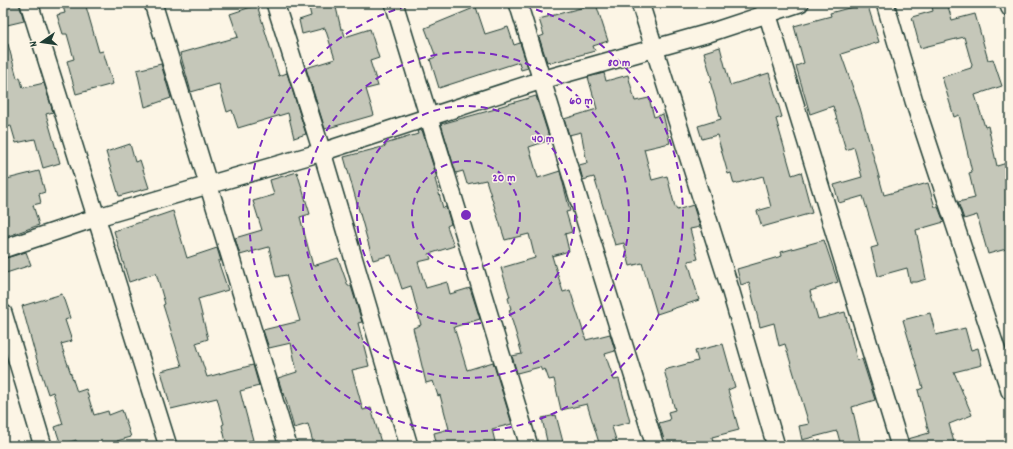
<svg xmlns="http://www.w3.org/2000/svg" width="1013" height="449" font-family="Dekko,sans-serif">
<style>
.building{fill:#c5c7b9;stroke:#1f3d34}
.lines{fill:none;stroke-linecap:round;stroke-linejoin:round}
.street-casing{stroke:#1f3d34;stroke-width:20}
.street{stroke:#fcf5e5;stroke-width:17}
.ring{fill:none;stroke:#7b2cbf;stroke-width:2;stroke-dasharray:7 5}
.centre{fill:#7b2cbf;stroke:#fcf5e5;stroke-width:2}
.ring-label{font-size:12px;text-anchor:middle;font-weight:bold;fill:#7b2cbf;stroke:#fcf5e5;stroke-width:3;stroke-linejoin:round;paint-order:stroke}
</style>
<rect width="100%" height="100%" fill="#fcf5e5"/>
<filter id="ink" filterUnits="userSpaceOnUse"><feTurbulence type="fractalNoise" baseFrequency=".025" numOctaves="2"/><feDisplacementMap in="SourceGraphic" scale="8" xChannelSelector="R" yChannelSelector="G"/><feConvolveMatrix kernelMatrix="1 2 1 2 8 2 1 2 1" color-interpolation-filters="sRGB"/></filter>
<g filter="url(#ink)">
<!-- building -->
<g class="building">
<polygon points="3,3 19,3 24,21 3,26"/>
<polygon points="62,3 85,3 99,52 103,51 113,84 76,94 67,61 74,59 67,34 63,34 57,15 65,13"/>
<polygon points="308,3 335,3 341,29 343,29 345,37 370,29 379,58 370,61 378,86 366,89 374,115 325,129 306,68 335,59 325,28 302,34 299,20 311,16"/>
<polygon points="867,3 879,42 841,54 860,108 884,195 928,183 935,207 938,207 944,222 916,230 926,279 917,282 910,282 907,268 878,276 871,248 878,246 863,196 839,203 834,185 862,177 854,147 846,150 833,106 810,114 796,66 804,63 794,26 831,16 830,13"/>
<polygon points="931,3 947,3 952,20 975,14 988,60 993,59 1002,86 975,95 985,127 988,126 997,166 1010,162 1010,204 1006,206 1010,222 1010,248 988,254 977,215 964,219 958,202 975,198 969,173 972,172 959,115 954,117 942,77 971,68 972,65 964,37 920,48 912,17 933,11"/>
<polygon points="596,4 608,41 593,46 595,51 550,63 550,61 547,62 539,37 544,35 539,19"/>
<polygon points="257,5 279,76 287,73 306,134 294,138 288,113 238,128 232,110 227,112 219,84 191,92 180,53 238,37 230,14"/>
<polygon points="476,7 485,34 508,27 514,45 520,43 528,68 521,70 519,62 439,88 430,59 436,57 425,28"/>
<polygon points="3,44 8,44 17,78 20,77 23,88 44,83 53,112 46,114 60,163 43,168 35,139 16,143 11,126 3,128"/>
<polygon points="720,47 730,85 769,73 782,117 776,119 792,175 801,172 812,213 762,227 757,211 771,207 763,176 734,184 731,173 728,174 717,135 702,139 698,126 721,119 710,81 712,80 704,52"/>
<polygon points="161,64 171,98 145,107 137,70"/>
<polygon points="604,73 606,81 628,75 635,101 649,98 654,117 663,114 670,143 644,149 652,180 667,176 675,207 677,210 693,205 700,227 690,229 698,259 688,261 699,300 657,314 642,263 630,266 624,243 615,245 594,177 583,180 579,165 587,163 581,132 569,135 564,119 597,109 588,77"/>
<polygon points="536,96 550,140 529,147 538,178 560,171 570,211 566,212 572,232 565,234 569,251 552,256 563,292 570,290 586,340 610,334 615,351 605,354 614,380 619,379 630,422 612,427 618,446 600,446 587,404 561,410 554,379 549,380 545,369 542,371 540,367 517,373 512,356 522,354 509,310 511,309 508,298 510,297 501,268 535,258 529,234 505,240 486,180 467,184 463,171 456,173 441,124 499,108 498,107"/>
<polygon points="422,130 437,178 435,179 443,208 446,207 451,224 447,226 454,246 429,254 431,259 418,262 426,288 447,282 450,294 470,288 480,319 454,327 467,370 493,362 512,424 492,429 496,446 437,446 434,433 449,429 440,395 438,396 433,381 426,383 413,328 421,325 411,286 402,289 391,255 373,260 344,157 386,146 385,144 418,134 417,131"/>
<polygon points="130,144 135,162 140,160 149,188 119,196 106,152"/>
<polygon points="39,171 45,192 39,194 41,203 33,205 39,225 3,238 3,180"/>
<polygon points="297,172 310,214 300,217 313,266 338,258 348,286 351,286 362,322 358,323 369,366 352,370 363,410 371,408 382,446 333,446 332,442 314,446 308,424 294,428 284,393 283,394 278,378 297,372 291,343 269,348 263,330 300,321 286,275 276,277 269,247 240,255 235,238 262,230 253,201 274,195 270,180"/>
<polygon points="173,211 187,258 217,248 221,261 218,261 228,290 198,299 208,339 196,343 207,377 253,365 259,386 240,391 253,440 248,441 249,446 227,446 222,425 224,424 217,398 171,409 161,371 182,366 163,305 165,304 156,273 129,282 114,231"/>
<polygon points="824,240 838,282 810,291 818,319 845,312 857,360 862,359 871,387 875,400 852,407 861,446 841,446 837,431 802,440 799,426 809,424 785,344 779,346 774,323 760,327 749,282 741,285 737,269 782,256 781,252"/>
<polygon points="26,252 31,265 3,274 3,259"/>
<polygon points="62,294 70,318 65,320 72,341 61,344 77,392 86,389 94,415 108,411 109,415 122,410 131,437 117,441 118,446 77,446 76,440 61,445 55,427 63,424 53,392 48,394 36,357 22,306"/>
<polygon points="930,313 936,335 965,328 971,350 978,348 982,365 954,372 972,415 949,424 955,446 910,446 908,439 929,433 918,390 923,388 903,320"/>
<polygon points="723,344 735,387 728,390 739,430 712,437 714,446 666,446 659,423 670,420 668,412 675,410 664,370 698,361 695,351"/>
<polygon points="556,415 564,446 548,446 542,418"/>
</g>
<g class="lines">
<defs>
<g id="street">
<polyline points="29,3 168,446"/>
<polyline points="153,3 288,446"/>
<polyline points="275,3 322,152 409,446"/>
<polyline points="394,3 529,446"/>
<polyline points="518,3 655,446"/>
<polyline points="640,3 731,292 776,446"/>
<polyline points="764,3 900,446"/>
<polyline points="885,3 914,101 1010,391"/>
<polyline points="1008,3 1010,8"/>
<polyline points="3,249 98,217 322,152 542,80 709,33 800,3"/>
<polyline points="3,313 43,446"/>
</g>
</defs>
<!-- street casing -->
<use href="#street" class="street-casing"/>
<!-- street -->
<use href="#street" class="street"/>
</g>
</g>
<!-- distance rings -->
<g class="ring">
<circle cx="466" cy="215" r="54"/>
<circle cx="466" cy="215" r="109"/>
<circle cx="466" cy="215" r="163"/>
<path d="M513 3A217 217 0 1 1 419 3"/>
</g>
<circle cx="466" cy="215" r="6" class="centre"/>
<g class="ring-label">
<text x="619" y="66">80 m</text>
<text x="581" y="104">60 m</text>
<text x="543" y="142">40 m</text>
<text x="504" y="181">20 m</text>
</g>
<!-- margin -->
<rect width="1013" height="449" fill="none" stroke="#fcf5e5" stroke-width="16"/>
<rect x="8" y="8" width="997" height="433" fill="none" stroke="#1f3d34" stroke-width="1.5" filter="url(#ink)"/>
<!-- north arrow -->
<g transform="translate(42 42) rotate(257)" stroke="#fcf5e5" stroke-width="3" paint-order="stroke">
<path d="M0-3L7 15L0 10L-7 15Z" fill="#1f3d34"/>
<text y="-6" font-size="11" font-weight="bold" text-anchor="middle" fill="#1f3d34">N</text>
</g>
</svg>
